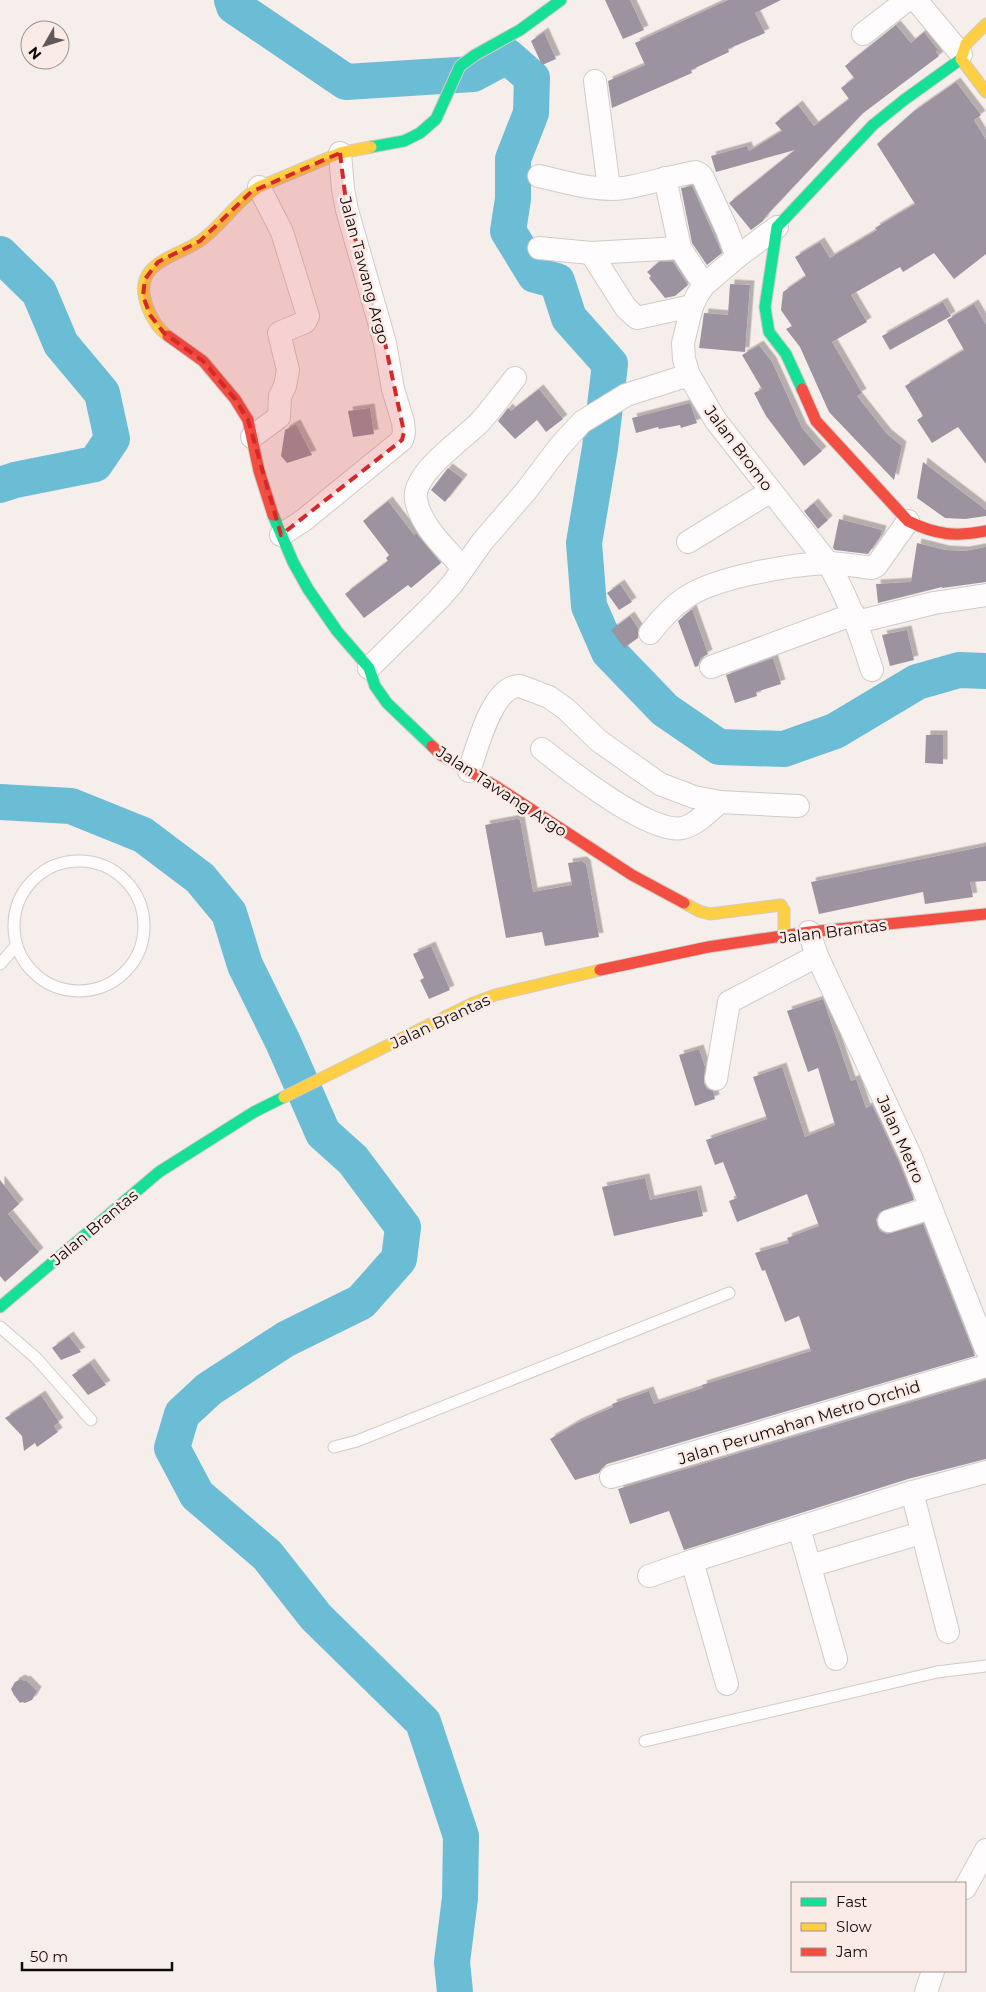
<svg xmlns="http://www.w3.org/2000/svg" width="986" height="1992" font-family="Montserrat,sans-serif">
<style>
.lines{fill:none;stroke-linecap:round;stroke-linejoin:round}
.river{stroke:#6bbcd5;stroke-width:36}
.building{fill:#9b94a0;filter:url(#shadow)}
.lane-casing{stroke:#d3cac7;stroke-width:13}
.street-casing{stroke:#d3cac7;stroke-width:24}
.fast-casing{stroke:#d3cac7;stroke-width:13}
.slow-casing{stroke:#d3cac7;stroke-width:13}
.jam-casing{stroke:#d3cac7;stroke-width:13}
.lane{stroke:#fefcfc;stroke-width:11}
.street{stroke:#fefcfc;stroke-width:22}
.fast{stroke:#16e098;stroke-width:11}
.slow{stroke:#ffcf43;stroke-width:11}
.jam{stroke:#f24e42;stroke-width:11}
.marked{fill:#d62828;fill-opacity:0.2;stroke:#d62828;stroke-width:4;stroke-dasharray:10 6;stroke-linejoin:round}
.labels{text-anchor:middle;stroke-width:5;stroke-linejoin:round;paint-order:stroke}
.street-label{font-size:16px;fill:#110907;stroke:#fbebe6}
</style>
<defs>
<filter id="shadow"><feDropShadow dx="4.5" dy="-4.5" stdDeviation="0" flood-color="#0004"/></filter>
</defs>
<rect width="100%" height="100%" fill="#f6eeeb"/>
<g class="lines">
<!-- river -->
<g class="river">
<polyline points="232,0 234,6 346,82 473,74 507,56 532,78 531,113 513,159 513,199 508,231 535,275 557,281 569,318 610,364 600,448 584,543 589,606 609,652 665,710 719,747 784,749 835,731 917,682 959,670 986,671"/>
<polyline points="0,254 39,292 61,344 102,393 112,439 95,464 15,480 0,485"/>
<polyline points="0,802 71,806 143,835 200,878 229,913 245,965 283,1042 323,1133 353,1160 403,1227 399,1259 361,1302 286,1339 209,1389 182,1414 172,1448 197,1495 267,1555 316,1617 423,1722 461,1836 460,1898 452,1962 455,1992"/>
</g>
</g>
<!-- building -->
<g class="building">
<polygon points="605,0 630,0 644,30 623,39"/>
<polygon points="728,0 781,0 755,13 765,33 728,49 729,52 691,70 692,73 612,108 608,81 645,65 635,43"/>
<polygon points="896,25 911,43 924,32 938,50 936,52 939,56 862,114 766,216 763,221 751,230 729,203 795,150 716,172 711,156 747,146 749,151 782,131 775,123 798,105 814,126 849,99 841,88 854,78 845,66"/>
<polygon points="544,32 556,59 542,65 531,41"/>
<polygon points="956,82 981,115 974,120 986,140 986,254 954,279 934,253 903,272 900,267 851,295 867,322 832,342 862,393 857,396 887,434 902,446 894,480 829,412 800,347 786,329 792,326 781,310 783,292 806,276 795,257 820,242 830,258 877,230 875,228 915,204 877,144 913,112"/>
<polygon points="692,186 722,253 707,265 692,243 681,188"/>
<polygon points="659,262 673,262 688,285 675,296 665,298 649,278 651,276 647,272"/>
<polygon points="730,284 750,285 745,352 699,348 704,313 728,315"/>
<polygon points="943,302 951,316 890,350 882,336"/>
<polygon points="974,304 986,325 986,464 958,427 932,443 917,420 923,416 905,386 964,350 947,320"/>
<polygon points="759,345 772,362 802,428 822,451 804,466 766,416 754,393 762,389 742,355"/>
<polygon points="539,389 563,419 546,432 537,420 515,439 498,421 508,408 511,411"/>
<polygon points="690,403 697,423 681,428 680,425 659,429 658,427 636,433 632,418"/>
<polygon points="370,408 374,434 353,437 348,411"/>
<polygon points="296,424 312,455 287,463 281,456 285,430"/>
<polygon points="923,462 986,510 986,516 965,519 945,518 917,498"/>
<polygon points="448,468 463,479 445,502 431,490"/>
<polygon points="388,501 414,535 416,533 441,563 411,588 408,585 364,618 345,594 388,561 386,558 389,555 363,521"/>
<polygon points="814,503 828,520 818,529 804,511"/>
<polygon points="839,519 882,530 880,537 868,554 835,550 833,548"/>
<polygon points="917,543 945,550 965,551 986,547 986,582 942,588 942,587 878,603 876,584 911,582"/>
<polygon points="620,584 632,602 619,610 607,593"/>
<polygon points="692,609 708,654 701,658 698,666 695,667 678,621"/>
<polygon points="630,616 638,628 638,638 624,648 611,630"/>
<polygon points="907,630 914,660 890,666 882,635"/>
<polygon points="773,658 781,684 756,692 757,696 735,703 726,675"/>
<polygon points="926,735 943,735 943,764 925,763"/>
<polygon points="517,819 520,820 533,892 572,885 568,863 582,861 586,864 599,937 545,946 542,932 506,938 485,825"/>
<polygon points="986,846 986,881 970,882 973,897 925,904 923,892 819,914 811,882"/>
<polygon points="431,946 450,990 429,999 420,980 424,978 413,954"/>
<polygon points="823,999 851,1081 856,1079 866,1108 872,1105 899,1162 914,1200 880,1212 876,1219 877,1225 880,1231 887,1234 923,1224 975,1356 607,1464 602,1468 599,1473 575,1480 550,1439 577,1423 613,1407 612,1404 649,1391 654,1404 703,1388 702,1385 811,1351 799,1316 785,1322 765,1270 762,1271 755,1253 789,1243 787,1238 819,1226 807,1194 737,1222 729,1201 737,1198 723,1162 715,1165 706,1140 767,1119 753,1077 782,1067 805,1137 835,1125 818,1068 808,1072 787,1011"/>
<polygon points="699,1049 705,1067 704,1083 707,1089 713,1091 715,1099 695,1106 679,1055"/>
<polygon points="645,1178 650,1200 697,1190 703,1216 614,1236 602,1187"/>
<polygon points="0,1180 19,1204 8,1214 39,1252 5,1282 0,1276"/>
<polygon points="69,1336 81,1352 61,1360 52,1348"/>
<polygon points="90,1363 106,1385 88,1395 72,1375"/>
<polygon points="986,1380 986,1459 908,1479 684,1550 669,1511 630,1524 618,1489"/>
<polygon points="41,1395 59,1422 54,1426 58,1432 37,1447 35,1443 24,1451 22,1436 5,1418"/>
<polygon points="21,1679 24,1681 26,1680 37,1691 32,1700 25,1703 22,1702 20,1703 14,1695 11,1689 15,1682"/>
</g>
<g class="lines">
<defs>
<g id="lane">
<circle cx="79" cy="926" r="65"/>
<polyline points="0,964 16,946"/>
<polyline points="0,1327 36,1358 91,1420"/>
<polyline points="334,1447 357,1441 729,1293"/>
<polyline points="645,1741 937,1672 986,1666"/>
</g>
<g id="street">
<polyline points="916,0 961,54"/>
<polyline points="863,34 907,0"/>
<polyline points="595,81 609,188"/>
<path d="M539,176C566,182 596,192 624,188C648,184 671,176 696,172L701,175L704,180L727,230L737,257"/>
<path d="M777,227L737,257L704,285L698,294L692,306L683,343L684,359L689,375L716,421L828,563C848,597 860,633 872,670"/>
<polyline points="539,248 591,253 680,248 665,178"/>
<polyline points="680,248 704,285"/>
<polyline points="591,253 626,308 637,318 692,306"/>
<polyline points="252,437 279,417 280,396 285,386 288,370 279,333 305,322 308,316 304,303 282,232 259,187"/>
<polyline points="281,535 304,520 402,440 404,432 403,422 393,389 385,343 347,210 343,189 340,153"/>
<polyline points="688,542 771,491"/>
<path d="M463,568C446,548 421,527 416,500C411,474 462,440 479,423C492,409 503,393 515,378"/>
<polyline points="857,622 934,603 986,595"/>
<path d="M650,633C660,620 670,608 685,598C715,577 789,565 826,563C841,563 857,566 872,568L876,566L908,521"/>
<polyline points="711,667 854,614"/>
<polyline points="369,668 439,599 453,583 482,542 526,491 560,446 582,422 626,395 689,375"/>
<path d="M542,749C567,769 651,835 682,828C695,826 709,811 720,802"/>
<path d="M469,771C477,749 492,685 520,686L549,697L566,709L599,741L660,784L694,797L720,802L798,806"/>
<polyline points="809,932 817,956 911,1157 986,1349"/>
<polyline points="716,1079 729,1002 817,956"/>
<polyline points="889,1221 931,1208"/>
<polyline points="611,1477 986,1366"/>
<polyline points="912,1492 948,1632"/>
<polyline points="799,1528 836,1659"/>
<polyline points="692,1561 727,1684"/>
<polyline points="810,1566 921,1533"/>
<polyline points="649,1576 692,1561 912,1492 986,1472"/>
<polyline points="965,1888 986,1850"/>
<polyline points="926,1992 933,1971"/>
</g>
<g id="fast">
<polyline points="371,147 404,141 420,133 436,119 460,66 475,55 520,30 561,0"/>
<polyline points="802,389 786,354 769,332 765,307 777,227 873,125 904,100 961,59"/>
<polyline points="273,515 293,562 308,589 337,631 369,668 375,686 387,703 432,746"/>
<polyline points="0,1307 159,1172 254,1112 284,1097"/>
</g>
<g id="slow">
<polyline points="986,24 966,44 961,59 986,92"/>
<path d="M168,336C158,329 151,317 147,306C131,263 174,258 200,241C222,226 236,201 259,187L340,153L371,147"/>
<polyline points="684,903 699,911 710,914 781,905 784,910 784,936"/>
<polyline points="284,1097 473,1003 495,995 600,970"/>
</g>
<g id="jam">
<polyline points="168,336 203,361 235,399 248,420 259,471 273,515"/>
<path d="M802,389L816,421L908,521C936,535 956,537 986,531"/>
<polyline points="432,746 441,755 497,787 632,875 684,903"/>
<polyline points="600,970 708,947 809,932 986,914"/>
</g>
</defs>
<!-- lane casing -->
<use href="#lane" class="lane-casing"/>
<!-- street casing -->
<use href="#street" class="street-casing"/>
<!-- fast casing -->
<use href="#fast" class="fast-casing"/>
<!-- slow casing -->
<use href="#slow" class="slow-casing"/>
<!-- jam casing -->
<use href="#jam" class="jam-casing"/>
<!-- lane -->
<use href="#lane" class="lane"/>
<!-- street -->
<use href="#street" class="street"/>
<!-- fast -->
<use href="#fast" class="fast"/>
<!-- slow -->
<use href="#slow" class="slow"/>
<!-- jam -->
<use href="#jam" class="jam"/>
</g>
<!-- marked area -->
<path class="marked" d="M340,153L347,210L385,343L404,432L402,440L281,535L248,420L235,399L203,361L164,333L150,315L143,296L145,279L158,262L200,241L251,192Z"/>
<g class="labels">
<!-- street labels -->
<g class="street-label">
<text transform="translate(365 270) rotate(75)" y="6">Jalan Tawang Argo</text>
<text transform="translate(739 448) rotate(53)" y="6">Jalan Bromo</text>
<text transform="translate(502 791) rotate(33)" y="6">Jalan Tawang Argo</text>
<text transform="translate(833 931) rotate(-7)" y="6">Jalan Brantas</text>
<text transform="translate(440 1021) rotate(-25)" y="6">Jalan Brantas</text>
<text transform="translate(901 1139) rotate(66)" y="6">Jalan Metro</text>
<text transform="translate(94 1227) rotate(-40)" y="6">Jalan Brantas</text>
<text transform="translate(799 1422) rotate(-17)" y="6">Jalan Perumahan Metro Orchid</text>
</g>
</g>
<!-- legend -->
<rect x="791" y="1882" width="175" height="90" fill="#fbebe6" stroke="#9d918d"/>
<rect x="801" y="1898" width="25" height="8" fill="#16e098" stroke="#9d918d"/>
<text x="836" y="1907" font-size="15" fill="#110907">Fast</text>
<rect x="801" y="1923" width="25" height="8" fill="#ffcf43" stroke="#9d918d"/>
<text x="836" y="1932" font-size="15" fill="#110907">Slow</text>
<rect x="801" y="1948" width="25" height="8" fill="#f24e42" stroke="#9d918d"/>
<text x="836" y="1957" font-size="15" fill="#110907">Jam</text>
<!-- north arrow -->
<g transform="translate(45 45) rotate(231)"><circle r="24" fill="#fbebe6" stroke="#9d918d"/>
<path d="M0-4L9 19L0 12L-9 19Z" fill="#615957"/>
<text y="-8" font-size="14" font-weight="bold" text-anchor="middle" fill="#110907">N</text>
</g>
<!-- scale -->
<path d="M22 1962v8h150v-8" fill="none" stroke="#110907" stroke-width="2.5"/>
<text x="30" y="1962" font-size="15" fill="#110907" stroke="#fbebe6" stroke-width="4" paint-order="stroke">50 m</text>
</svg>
